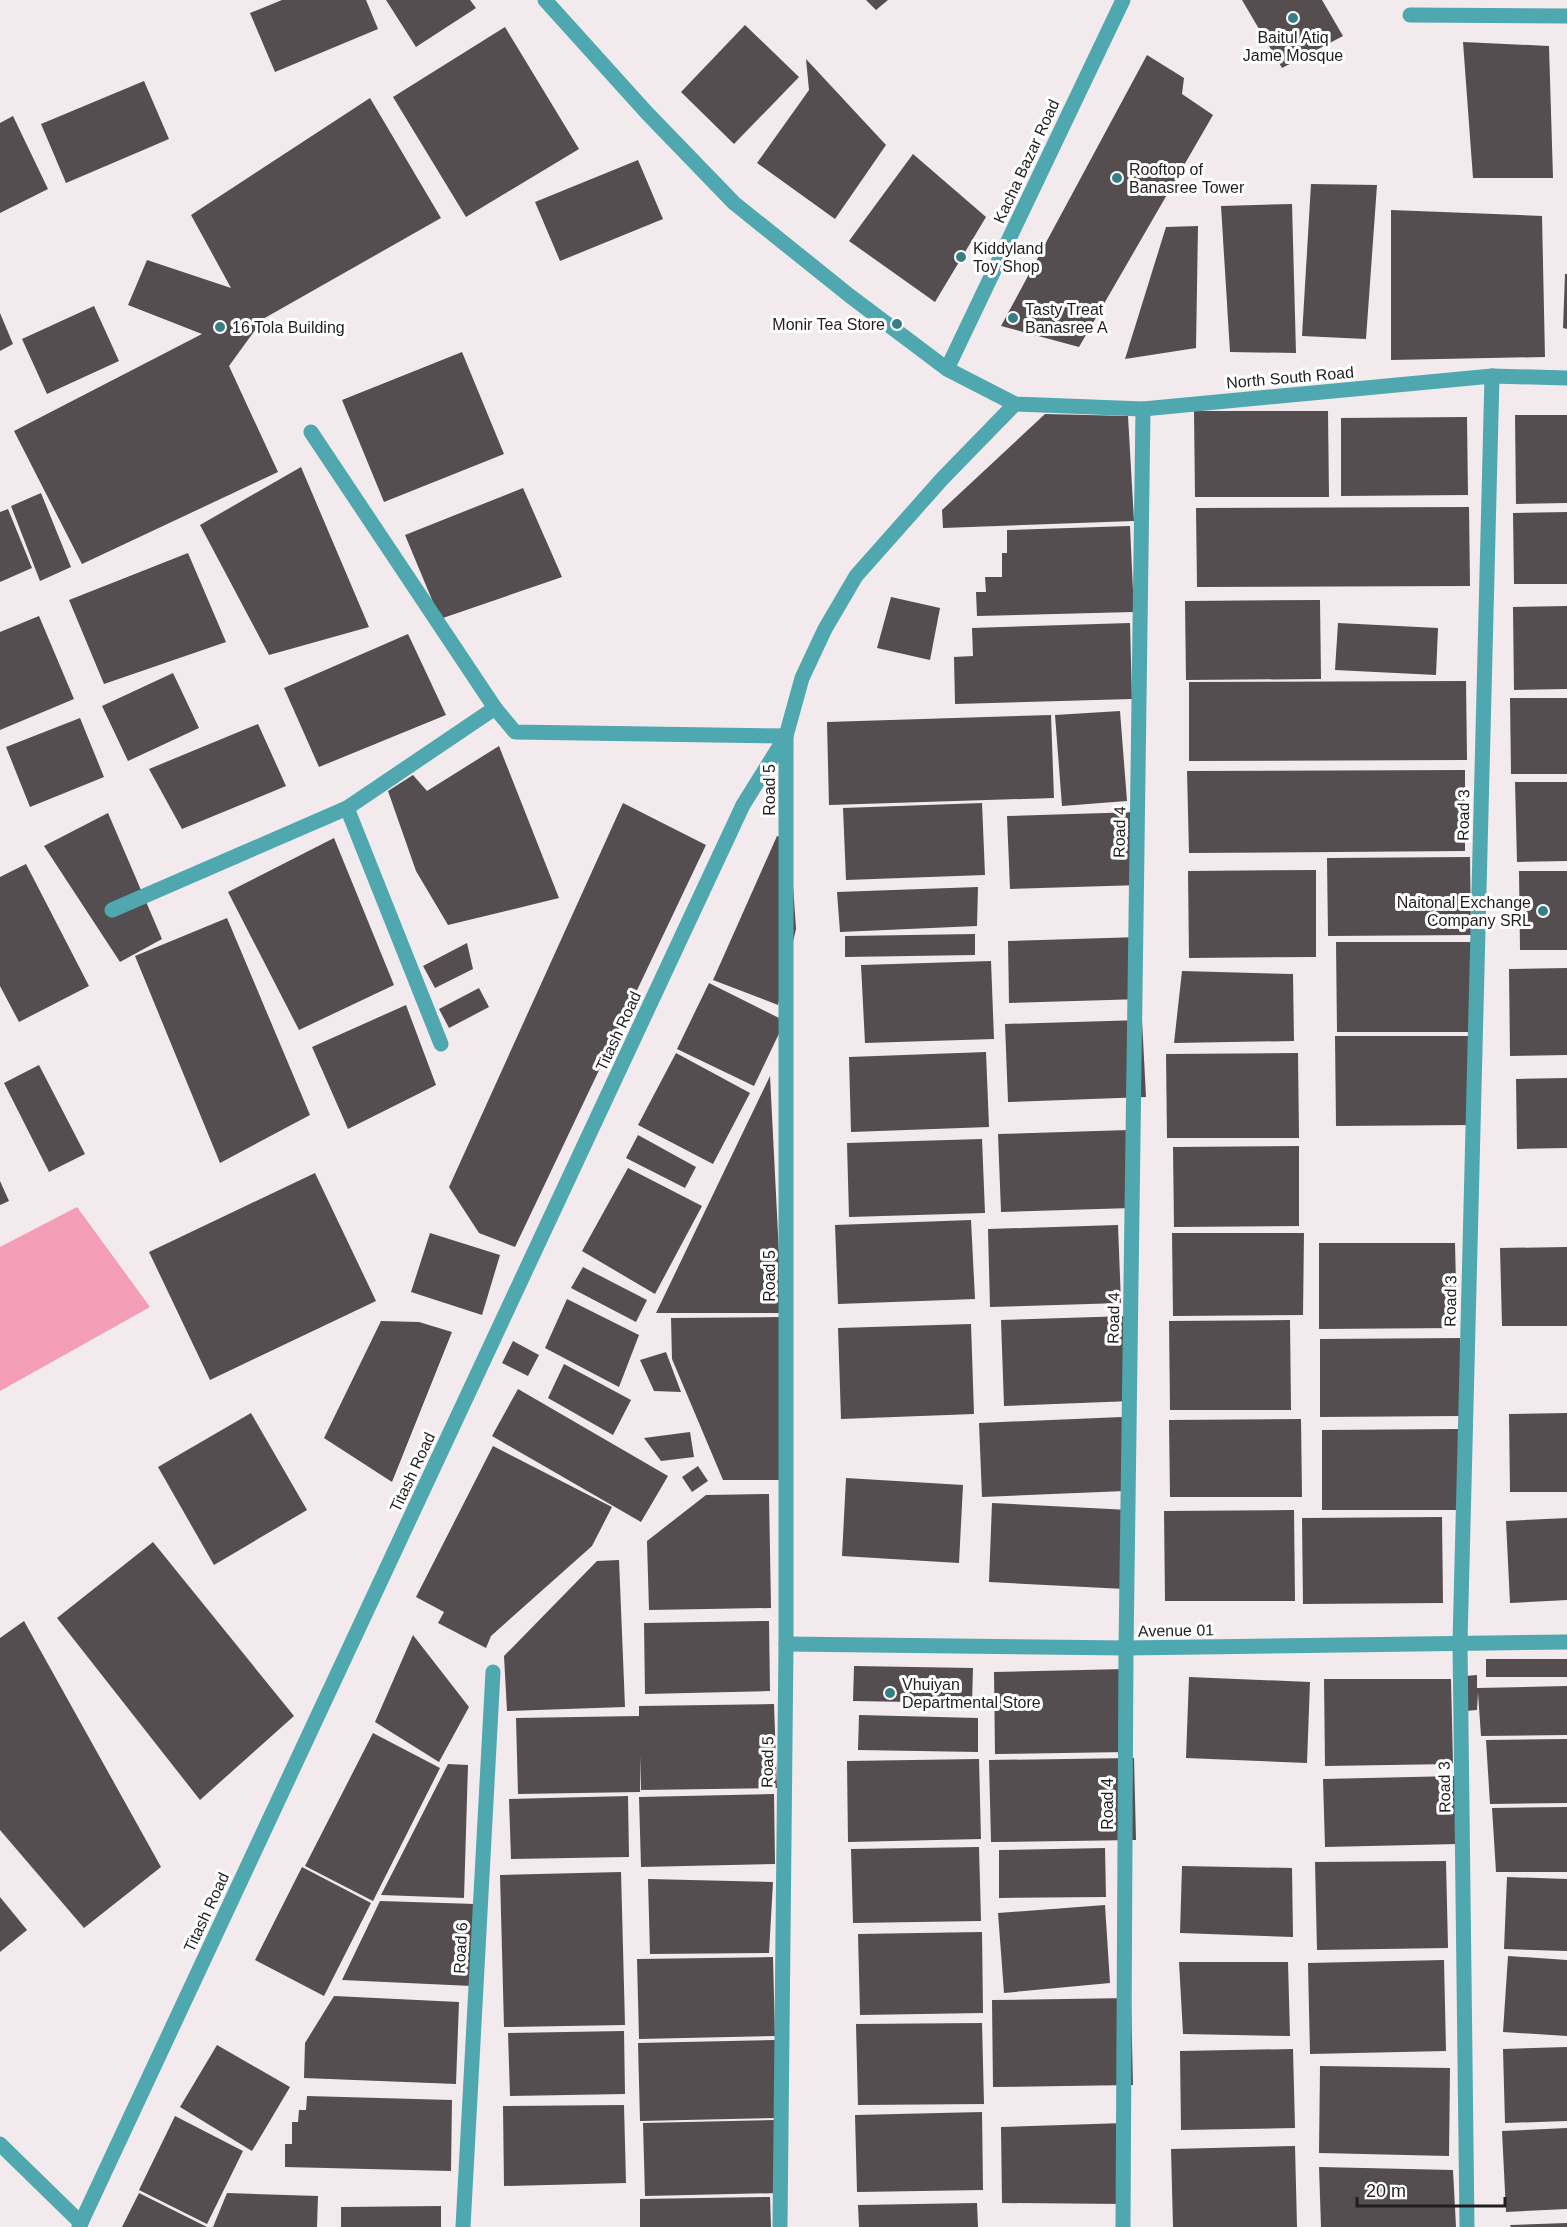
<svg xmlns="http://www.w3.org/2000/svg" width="1567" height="2227" font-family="Arial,sans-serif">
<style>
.green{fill:#f49db6}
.building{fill:#554e50}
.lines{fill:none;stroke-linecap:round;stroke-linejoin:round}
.minor{stroke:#4fa7af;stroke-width:15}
.tertiary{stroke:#4fa7af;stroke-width:15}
.poi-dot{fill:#367e85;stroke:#fff;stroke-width:2}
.labels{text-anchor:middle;stroke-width:6;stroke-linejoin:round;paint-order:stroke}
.poi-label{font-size:16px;fill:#211e1e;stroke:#fff;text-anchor:start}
.street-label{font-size:16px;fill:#211e1e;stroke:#fff}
</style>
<rect width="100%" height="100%" fill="#f2eaec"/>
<!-- green -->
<polygon class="green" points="77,1207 150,1307 0,1391 0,1247"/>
<!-- building -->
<g class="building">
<polygon points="282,0 366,0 378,29 275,72 250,13"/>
<polygon points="386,0 470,0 476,8 416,47"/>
<polygon points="866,0 888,0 876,10"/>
<polygon points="1242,0 1322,0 1343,36 1282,68"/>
<polygon points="745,25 799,77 734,144 681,92"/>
<polygon points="505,27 579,149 466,217 393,97"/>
<polygon points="1463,42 1549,46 1553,178 1473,178"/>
<polygon points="1147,55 1184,78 1182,94 1213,115 1079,347 1001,326"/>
<polygon points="806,59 886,145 835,219 757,163 809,90"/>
<polygon points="144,81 169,139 66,183 41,124"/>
<polygon points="370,98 441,218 263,319 229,366 278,472 82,564 14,431 202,334 128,305 147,260 231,288 191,215"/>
<polygon points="13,116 48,189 0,213 0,123"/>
<polygon points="913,154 986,217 935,302 849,241"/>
<polygon points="638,160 663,219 560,261 535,202"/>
<polygon points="1311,184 1377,185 1366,339 1302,336"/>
<polygon points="1292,204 1296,353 1230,352 1221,206"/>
<polygon points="1391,210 1542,216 1545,357 1391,360"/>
<polygon points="1198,226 1196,348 1125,359 1166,227"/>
<polygon points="1565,274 1567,274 1567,329 1563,328"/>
<polygon points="94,306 119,361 47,394 22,339"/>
<polygon points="0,313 13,344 0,351"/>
<polygon points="462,352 504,454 384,502 342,400"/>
<polygon points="1194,411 1328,411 1329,497 1195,497"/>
<polygon points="1045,414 1128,416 1134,521 943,528 942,510"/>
<polygon points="1515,415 1567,415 1567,503 1516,504"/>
<polygon points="1467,417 1468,495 1341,496 1341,418"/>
<polygon points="301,467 369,627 269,655 200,525"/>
<polygon points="523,488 562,577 440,619 405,535"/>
<polygon points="41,493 71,567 40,581 11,506"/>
<polygon points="1469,507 1470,586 1197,587 1196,508"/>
<polygon points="8,509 32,568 0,582 0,512"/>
<polygon points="1567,512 1567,584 1514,584 1513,513"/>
<polygon points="1130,526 1134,612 977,616 976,592 986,592 985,577 1002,577 1002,553 1007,553 1007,530"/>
<polygon points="188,553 226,642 104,684 69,600"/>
<polygon points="891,597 940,608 930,660 877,648"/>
<polygon points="1320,600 1321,679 1186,680 1185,601"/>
<polygon points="1567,606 1567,689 1514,690 1513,607"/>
<polygon points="39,616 74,699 0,730 0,632"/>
<polygon points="1130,623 1132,699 955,704 954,657 973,656 972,628"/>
<polygon points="1338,623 1438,628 1436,675 1335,670"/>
<polygon points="408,634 446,715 319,767 284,688"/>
<polygon points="173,673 199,728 128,761 102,706"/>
<polygon points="1466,681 1467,760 1189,761 1189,682"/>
<polygon points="1510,698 1567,698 1567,774 1511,774"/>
<polygon points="1120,711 1127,801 1062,806 1055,715"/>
<polygon points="1051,715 1054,798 829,805 827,722"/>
<polygon points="80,718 104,777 30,807 6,747"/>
<polygon points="258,724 286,786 182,829 149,769"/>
<polygon points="499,746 559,898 448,925 416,871 388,791 413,775 427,791"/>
<polygon points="1465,770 1465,851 1189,853 1187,771"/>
<polygon points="1515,782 1567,782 1567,861 1517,862"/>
<polygon points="623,803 706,845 515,1247 479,1233 449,1187"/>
<polygon points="982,803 985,875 846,880 843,808"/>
<polygon points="1138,812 1141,885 1010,889 1007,816"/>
<polygon points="108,813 162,939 120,962 44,846"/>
<polygon points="777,836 790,841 796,929 778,1005 713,980"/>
<polygon points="334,838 394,985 299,1030 228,892"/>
<polygon points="1470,857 1471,935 1328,936 1327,858"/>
<polygon points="26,864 89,986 19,1022 0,986 0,877"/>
<polygon points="1316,870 1316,957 1189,958 1188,871"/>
<polygon points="1519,871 1567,871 1567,950 1520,950"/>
<polygon points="978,887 977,926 840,932 837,892"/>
<polygon points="227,918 310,1115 220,1163 135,956"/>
<polygon points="975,934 975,955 845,957 845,936"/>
<polygon points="1140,937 1142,999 1009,1003 1008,941"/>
<polygon points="1336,942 1471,942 1473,1032 1337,1032"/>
<polygon points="467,943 473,969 435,988 423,966"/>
<polygon points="991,961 994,1039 865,1043 861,965"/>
<polygon points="1567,968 1567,1055 1510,1056 1509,969"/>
<polygon points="1182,971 1293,974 1294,1041 1174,1043"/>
<polygon points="709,983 785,1021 754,1086 677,1049"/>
<polygon points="479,988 489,1007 449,1028 439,1009"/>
<polygon points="406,1005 436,1085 348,1129 312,1047"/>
<polygon points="1142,1020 1146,1097 1008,1102 1005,1024"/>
<polygon points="1335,1036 1472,1036 1472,1125 1336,1126"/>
<polygon points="986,1052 989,1127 851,1132 849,1057"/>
<polygon points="676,1053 750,1093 713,1164 638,1125"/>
<polygon points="1298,1053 1299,1138 1167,1138 1166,1054"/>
<polygon points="39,1065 85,1154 49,1172 4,1083"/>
<polygon points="770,1076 782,1313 656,1313"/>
<polygon points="1567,1078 1567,1148 1517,1149 1516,1079"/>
<polygon points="1129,1130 1132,1208 1001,1212 998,1134"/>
<polygon points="638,1135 696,1167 685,1188 626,1158"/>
<polygon points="982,1139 985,1213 849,1217 847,1143"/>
<polygon points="1299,1146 1299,1226 1174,1227 1173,1147"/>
<polygon points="628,1168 702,1206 655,1294 582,1251"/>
<polygon points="315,1173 376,1301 210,1380 149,1252"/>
<polygon points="0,1181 9,1201 0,1205"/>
<polygon points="971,1220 975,1299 838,1304 835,1225"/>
<polygon points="1118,1225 1121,1303 990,1307 988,1229"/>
<polygon points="430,1233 500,1255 482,1315 411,1292"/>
<polygon points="1172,1233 1304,1233 1303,1315 1173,1316"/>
<polygon points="1319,1243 1455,1243 1457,1328 1319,1329"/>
<polygon points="1567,1247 1567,1326 1502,1326 1500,1248"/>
<polygon points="583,1267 647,1300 636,1322 571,1288"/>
<polygon points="567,1299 639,1335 619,1387 545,1348"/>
<polygon points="1128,1316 1132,1401 1004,1406 1001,1320"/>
<polygon points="781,1317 783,1480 723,1480 672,1359 671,1318"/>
<polygon points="1290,1320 1291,1410 1170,1410 1169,1321"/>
<polygon points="381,1321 419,1322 452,1332 392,1482 324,1438"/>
<polygon points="971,1324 974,1414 841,1419 838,1328"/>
<polygon points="1460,1338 1460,1416 1320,1417 1320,1339"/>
<polygon points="513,1341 539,1355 528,1376 502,1363"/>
<polygon points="666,1352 681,1392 654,1391 640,1360"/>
<polygon points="564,1364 631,1400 613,1435 548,1398"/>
<polygon points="518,1389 668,1476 641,1522 492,1436"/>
<polygon points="251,1413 307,1510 214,1565 158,1467"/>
<polygon points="1567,1413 1567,1492 1510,1492 1509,1414"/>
<polygon points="1122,1417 1125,1491 982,1497 979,1423"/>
<polygon points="1301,1419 1302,1497 1170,1497 1169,1420"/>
<polygon points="1460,1429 1461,1510 1322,1510 1322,1430"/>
<polygon points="690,1432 694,1457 661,1461 644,1438"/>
<polygon points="493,1446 612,1507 592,1546 491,1636 486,1648 438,1623 444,1612 416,1597"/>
<polygon points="698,1466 708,1481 692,1492 682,1477"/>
<polygon points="846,1478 963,1485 959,1563 842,1556"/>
<polygon points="769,1494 771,1608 649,1610 647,1541 706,1495"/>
<polygon points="992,1503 1129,1510 1125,1589 989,1582"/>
<polygon points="1294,1510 1295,1601 1165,1601 1164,1511"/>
<polygon points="1442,1517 1443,1603 1303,1604 1302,1518"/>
<polygon points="1567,1518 1567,1600 1510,1603 1506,1521"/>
<polygon points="153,1542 294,1716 200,1800 57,1618"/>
<polygon points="619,1560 625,1707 507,1711 504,1656 597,1561"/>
<polygon points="24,1621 161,1867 84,1928 0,1830 0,1638"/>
<polygon points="769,1621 770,1691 645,1694 644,1623"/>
<polygon points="413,1635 469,1707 439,1762 375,1722"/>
<rect x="1486" y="1659" width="81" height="18"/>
<polygon points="854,1666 973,1668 972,1703 853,1701"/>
<polygon points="1126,1669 1127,1752 995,1754 994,1672"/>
<polygon points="1477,1675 1477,1688 1567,1686 1567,1735 1481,1736 1478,1693 1477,1710 1465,1711 1465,1676"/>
<polygon points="1189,1677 1310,1682 1307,1763 1186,1758"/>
<polygon points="1324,1679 1451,1679 1453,1764 1325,1766"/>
<polygon points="774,1704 777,1788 641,1790 640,1756 640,1792 518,1794 516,1718 639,1716 639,1706"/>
<polygon points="859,1715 978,1718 978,1752 858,1750"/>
<polygon points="373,1733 440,1768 373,1901 305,1866"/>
<polygon points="1567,1739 1567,1803 1490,1804 1486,1740"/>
<polygon points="1134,1758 1136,1840 991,1842 989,1760"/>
<polygon points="979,1759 981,1839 848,1842 847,1761"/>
<polygon points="448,1764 468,1765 464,1898 381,1895"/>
<polygon points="1456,1776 1458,1844 1325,1847 1323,1779"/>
<polygon points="774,1794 775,1864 641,1867 639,1797"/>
<polygon points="628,1796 629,1857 511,1859 509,1799"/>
<polygon points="1567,1807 1567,1872 1496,1872 1492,1808"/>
<polygon points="979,1847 981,1921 853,1923 851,1849"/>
<polygon points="1105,1848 1106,1897 999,1898 999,1850"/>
<polygon points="1446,1861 1448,1948 1317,1950 1315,1862"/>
<polygon points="1182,1866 1292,1868 1293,1937 1180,1933"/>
<polygon points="302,1867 371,1903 324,1996 255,1960"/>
<polygon points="621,1872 625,2025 504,2027 500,1875"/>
<polygon points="1507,1877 1567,1879 1567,1951 1504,1949"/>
<polygon points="648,1879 773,1882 769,1953 650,1954"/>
<polygon points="0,1897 27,1930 0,1952"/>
<polygon points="380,1901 475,1904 472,1986 342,1980"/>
<polygon points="1105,1905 1110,1983 1004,1993 998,1913"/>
<polygon points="982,1932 983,2013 860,2015 858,1934"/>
<polygon points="1508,1956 1567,1960 1567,2036 1503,2032"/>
<polygon points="773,1957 775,2036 639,2039 637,1959"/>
<polygon points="1444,1960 1446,2051 1310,2054 1308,1963"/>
<polygon points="1179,1962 1288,1962 1290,2036 1183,2034"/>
<polygon points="334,1996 459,2002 456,2084 304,2078 305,2043"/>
<polygon points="1131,1998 1133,2085 993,2087 992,2000"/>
<polygon points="982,2023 984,2104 858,2105 856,2024"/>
<polygon points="624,2031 625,2094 510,2096 508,2033"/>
<polygon points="775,2040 777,2118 640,2121 638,2043"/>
<polygon points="217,2045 290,2087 252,2151 180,2107"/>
<polygon points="1567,2047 1567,2121 1505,2123 1503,2049"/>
<polygon points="1293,2049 1295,2128 1181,2130 1180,2051"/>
<polygon points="1320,2066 1450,2068 1449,2156 1319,2153"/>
<polygon points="307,2096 452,2100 451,2171 285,2167 285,2144 292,2144 292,2122 298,2122 299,2110 306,2110"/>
<polygon points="624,2105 626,2183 504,2186 503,2106"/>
<polygon points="982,2112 983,2190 857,2192 855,2115"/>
<polygon points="175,2116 243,2151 207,2224 139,2190"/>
<polygon points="776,2120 779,2193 645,2196 643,2123"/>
<polygon points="1125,2123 1126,2204 1002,2203 1001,2127"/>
<polygon points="1567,2128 1567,2209 1506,2212 1502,2131"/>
<polygon points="1295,2146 1297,2227 1173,2227 1171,2149"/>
<polygon points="1319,2167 1453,2170 1456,2227 1321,2227"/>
<polygon points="139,2193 207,2227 122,2227"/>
<polygon points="227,2193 318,2196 317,2227 213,2227"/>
<polygon points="770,2197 771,2227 640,2227 640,2199"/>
<polygon points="977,2203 978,2227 859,2227 858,2205"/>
<polygon points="441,2206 441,2227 341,2227 341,2207"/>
<polygon points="1567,2223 1567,2227 1511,2227 1510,2225"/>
</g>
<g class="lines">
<!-- minor -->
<g class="minor">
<polyline points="545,0 647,113 734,203 850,296 947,369 1015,404 1143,409 1492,376 1567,378"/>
<polyline points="1410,15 1567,16"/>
<polyline points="947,369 1123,0"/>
<polyline points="311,432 495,708 515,732 786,736"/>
<polyline points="347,808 441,1044"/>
<polyline points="112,910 347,808 495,708"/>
<polyline points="0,2144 81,2223"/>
<polyline points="79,2227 743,805 786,736"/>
<polyline points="463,2227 493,1672"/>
<polyline points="780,2227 786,1644 786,736 802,678 825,629 856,576 942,479 1015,404"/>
<polyline points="1123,2227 1126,1648 1143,409"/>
<polyline points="1467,2227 1460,1643 1492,376"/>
</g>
<!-- tertiary -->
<polyline class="tertiary" points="786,1644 1126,1648 1567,1642"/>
</g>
<!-- markers -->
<g class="poi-dot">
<circle cx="1293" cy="18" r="6"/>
<circle cx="1117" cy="178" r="6"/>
<circle cx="961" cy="257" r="6"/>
<circle cx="1013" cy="318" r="6"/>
<circle cx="897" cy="324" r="6"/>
<circle cx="220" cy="327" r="6"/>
<circle cx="1543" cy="911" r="6"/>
<circle cx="890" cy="1693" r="6"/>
</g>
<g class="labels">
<!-- poi labels -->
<g class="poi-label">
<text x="1293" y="43" text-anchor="middle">Baitul Atiq<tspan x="1293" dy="18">Jame Mosque</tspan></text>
<text x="1129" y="175">Rooftop of<tspan x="1129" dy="18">Banasree Tower</tspan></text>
<text x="973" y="254">Kiddyland<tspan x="973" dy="18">Toy Shop</tspan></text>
<text x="1025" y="315">Tasty Treat<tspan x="1025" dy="18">Banasree A</tspan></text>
<text x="885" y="330" text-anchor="end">Monir Tea Store</text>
<text x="232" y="333">16 Tola Building</text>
<text x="1531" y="908" text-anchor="end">Naitonal Exchange<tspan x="1531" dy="18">Company SRL</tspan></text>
<text x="902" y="1690">Vhuiyan<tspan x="902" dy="18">Departmental Store</tspan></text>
</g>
<!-- street labels -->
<g class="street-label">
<text transform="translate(1026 161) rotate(-65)" y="6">Kacha Bazar Road</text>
<text transform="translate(1290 377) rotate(-5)" y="6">North South Road</text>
<text transform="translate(769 790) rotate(-90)" y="6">Road 5</text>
<text transform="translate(1463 815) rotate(-89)" y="6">Road 3</text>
<text transform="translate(1119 832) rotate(-89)" y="6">Road 4</text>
<text transform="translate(618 1031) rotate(-65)" y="6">Titash Road</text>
<text transform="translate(769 1276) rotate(-90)" y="6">Road 5</text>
<text transform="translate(1450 1301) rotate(-89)" y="6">Road 3</text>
<text transform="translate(1113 1318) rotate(-89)" y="6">Road 4</text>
<text transform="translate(412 1472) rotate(-65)" y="6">Titash Road</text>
<text transform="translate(1176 1630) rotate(-1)" y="6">Avenue 01</text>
<text transform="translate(767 1762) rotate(-89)" y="6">Road 5</text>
<text transform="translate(1444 1787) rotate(-91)" y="6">Road 3</text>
<text transform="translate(1107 1804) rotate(-90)" y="6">Road 4</text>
<text transform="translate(206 1912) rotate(-65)" y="6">Titash Road</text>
<text transform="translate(460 1948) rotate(-87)" y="6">Road 6</text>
</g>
</g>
<!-- scale -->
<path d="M1357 2197v9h148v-9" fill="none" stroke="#211e1e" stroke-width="3"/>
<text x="1366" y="2197" font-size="18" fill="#211e1e" stroke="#ffffff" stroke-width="4.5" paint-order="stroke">20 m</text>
</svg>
